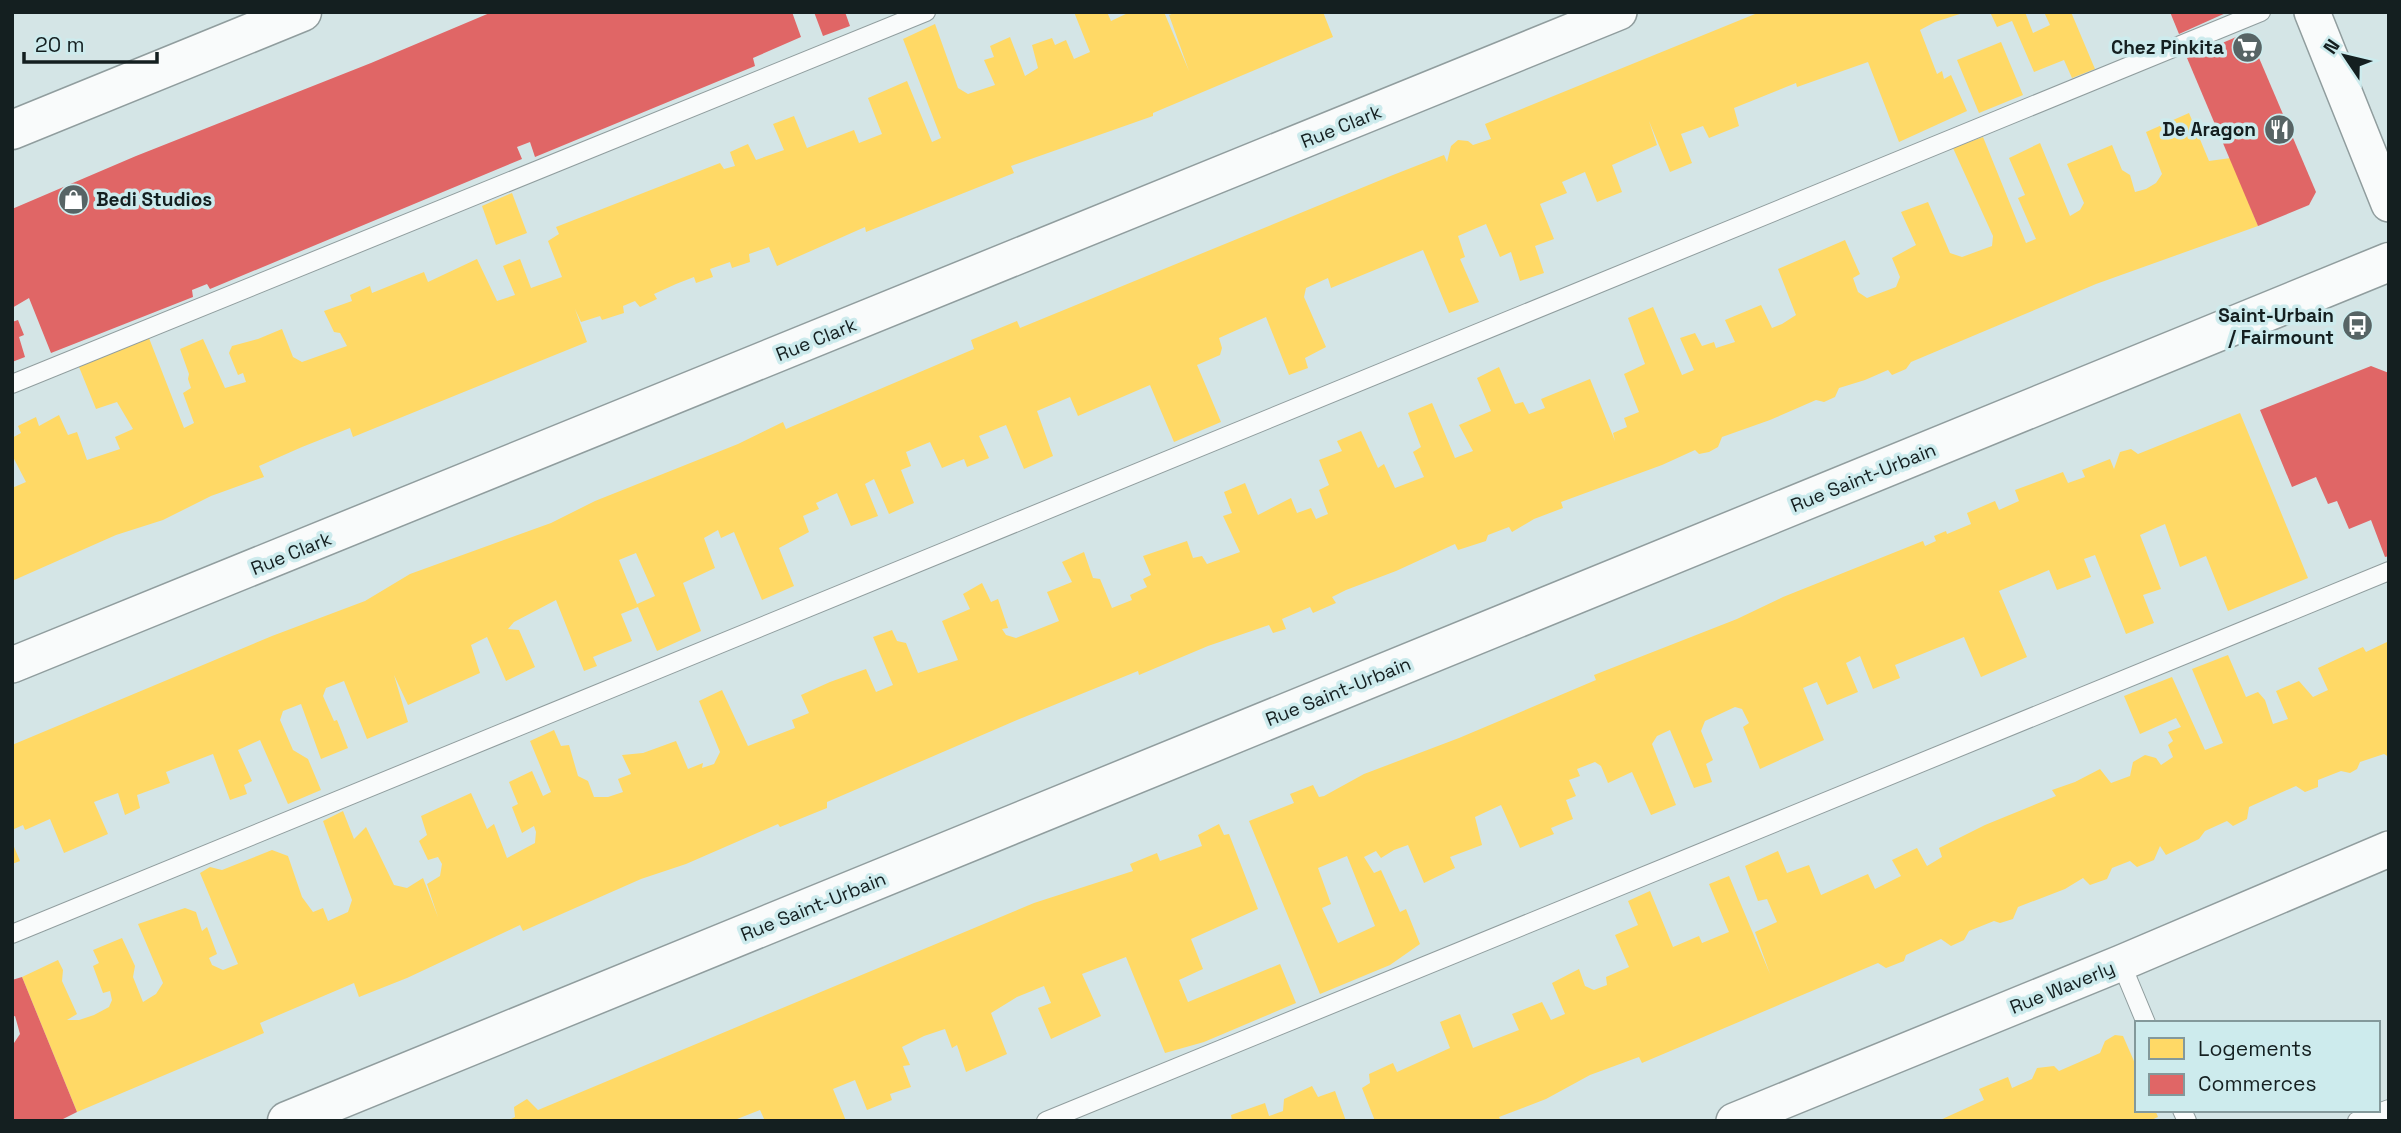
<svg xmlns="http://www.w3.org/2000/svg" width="2401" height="1133" font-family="'Space Grotesk',sans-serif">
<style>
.homes{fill:#ffd966;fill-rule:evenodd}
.shops{fill:#e06666}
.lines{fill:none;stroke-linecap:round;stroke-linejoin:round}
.lane-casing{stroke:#909d9e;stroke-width:20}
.street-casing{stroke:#909d9e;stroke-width:38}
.secondary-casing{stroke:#909d9e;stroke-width:41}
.lane{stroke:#f9fbfb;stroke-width:18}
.street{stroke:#f9fbfb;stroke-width:35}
.secondary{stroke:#f9fbfb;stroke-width:38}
.labels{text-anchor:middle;stroke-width:7;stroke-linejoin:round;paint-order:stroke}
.poi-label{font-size:19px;font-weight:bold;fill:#141f20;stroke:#cdebed;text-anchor:end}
.street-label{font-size:19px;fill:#141f20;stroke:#cdebed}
</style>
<rect width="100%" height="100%" fill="#d4e5e6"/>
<!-- homes -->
<g class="homes">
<polygon points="1074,12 1107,12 1111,21 1130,12 1164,12 1189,71 1169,15 1177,12 1323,12 1333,37 1153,113 1153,116 1011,166 1014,173 866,232 865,227 777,266 769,247 749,254 750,262 732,268 730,262 710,269 713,277 696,283 694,277 676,284 654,294 657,299 640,307 635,301 623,306 624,313 602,320 600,316 581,322 575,309 587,342 353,437 350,428 302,447 259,466 264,477 211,496 163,520 116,535 12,581 12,488 26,482 12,455 12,438 21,433 18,426 36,417 39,426 59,415 68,435 77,432 87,460 120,449 115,437 133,429 117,402 96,409 77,362 147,333 184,428 194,423 183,393 191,388 188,379 189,374 180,349 203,339 225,388 246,382 243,373 238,375 229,353 232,346 258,339 282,329 293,357 302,362 347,346 340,333 334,332 324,311 352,301 350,295 370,286 372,293 424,272 428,282 477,259 497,301 515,295 503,266 520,259 531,288 562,277 548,241 559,234 556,227 720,163 724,169 735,166 730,152 748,144 756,160 784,150 773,124 794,116 807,148 854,130 859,143 882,134 868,98 907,81 932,142 941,138 903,39 935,24 958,88 968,94 995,85 984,60 994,57 990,46 1010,37 1025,76 1038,68 1032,45 1052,38 1055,45 1066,40 1074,59 1090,52"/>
<path d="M1760,12H1966L1935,22L1920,30L1937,74L1942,71L1944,79L1951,75L1967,111L1899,142L1868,62L1797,87L1796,83L1734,108L1739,126L1709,138L1703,126L1681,134L1692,163L1670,172L1649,121L1657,145L1612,165L1622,192L1597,202L1585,172L1562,182L1567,193L1540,204L1554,239L1535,246L1544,273L1520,281L1511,252L1500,257L1486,224L1458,236L1465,257L1460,259L1479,302L1449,313L1423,250L1331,288L1328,278L1306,288L1304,297L1326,347L1305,358L1308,368L1289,375L1266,317L1219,338L1222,348L1220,355L1197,365L1221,422L1174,442L1150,385L1078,416L1070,397L1037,411L1053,456L1024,469L1006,425L979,436L989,458L967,467L964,459L942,468L930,442L906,452L911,466L901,470L914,503L889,514L874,479L865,484L878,516L851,526L837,493L816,503L819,509L803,516L809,532L779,548L794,586L762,600L734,532L721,538L718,530L704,538L715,568L683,583L701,631L657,651L638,607L621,614L632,641L593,657L597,666L584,671L556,600L514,622L508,629L519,630L535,667L506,681L487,637L471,645L480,673L408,705L394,675L408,722L367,739L344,681L326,688L323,696L334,721L337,720L348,748L321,759L301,704L283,711L280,720L293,750L308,759L321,790L288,804L260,740L238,750L252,781L244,785L247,794L230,800L213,754L166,772L170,783L137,795L140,808L125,815L118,793L94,802L108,834L64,853L50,819L25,830L23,825L12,830V745L272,636L365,601L410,574L551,523L595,501L738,444L783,422L786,429L974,349L971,340L1017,321L1020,328L1393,175L1444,155L1447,162L1451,146L1458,140L1468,141L1473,145L1491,139L1485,124ZM636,553L655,596L637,604L619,560Z"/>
<polygon points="1990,12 2025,12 2033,33 2050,25 2044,12 2071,12 2095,69 2072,78 2064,60 2034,72 2012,21 1997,27"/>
<polygon points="2001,42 2023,95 1979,113 1957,60"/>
<polygon points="2189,113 2209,161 2231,158 2258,226 2096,284 1911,362 1906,369 1892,375 1888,370 1865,380 1839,388 1835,397 1824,402 1816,400 1770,420 1722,437 1718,447 1709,452 1699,454 1695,450 1662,465 1561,502 1563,508 1534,519 1512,532 1509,527 1488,535 1486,541 1458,550 1455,544 1396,571 1346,590 1332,597 1336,603 1313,613 1310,607 1282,619 1286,629 1273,633 1269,625 1208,646 1139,675 1138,671 1017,720 827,802 827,808 780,827 778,824 686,864 641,879 523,931 520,925 407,978 359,997 354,983 260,1023 264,1033 77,1112 22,977 58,960 63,970 62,981 77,1014 67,1020 79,1020 94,1015 109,1007 112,1000 110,991 103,993 93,966 99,963 93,950 122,938 135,966 133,977 143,1002 156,994 163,983 138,924 185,908 196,912 202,931 207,927 217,954 209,958 212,965 223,970 238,964 200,873 210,867 222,870 272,850 288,856 302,897 313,912 323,908 328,921 348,912 352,900 323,821 343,811 354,839 366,827 394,885 407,888 423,878 438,917 427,884 440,876 442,864 438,857 428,860 419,841 427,835 421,816 471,793 487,829 494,824 507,858 535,843 536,832 534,826 522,833 512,807 518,804 509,782 532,771 543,796 551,792 530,741 554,730 561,746 569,745 578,776 588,781 594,797 608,797 623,792 618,779 631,774 622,755 643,753 676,741 688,769 703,763 702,768 714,764 720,752 699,701 722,690 748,746 795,728 792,720 809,713 801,695 830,682 866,669 876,692 893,685 873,637 892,630 897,641 906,643 918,673 958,660 942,621 970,609 963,594 982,583 991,602 998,599 1008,628 1002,629 1006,635 1016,638 1059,621 1047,592 1072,582 1062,562 1084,552 1093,578 1100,579 1112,608 1132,600 1130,595 1147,587 1143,579 1151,575 1143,556 1187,541 1193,558 1202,556 1207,564 1240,552 1223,516 1232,513 1224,492 1245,483 1258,515 1291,498 1297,513 1311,508 1316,519 1328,514 1319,490 1329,485 1319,460 1342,451 1337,441 1361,431 1378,468 1384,464 1395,488 1424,477 1413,452 1421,447 1408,413 1432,403 1455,458 1473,451 1459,425 1491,411 1477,378 1499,367 1515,404 1523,402 1529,414 1545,408 1541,399 1590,379 1615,441 1613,433 1627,427 1624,418 1639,412 1624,374 1645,364 1628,318 1653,307 1682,375 1694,370 1680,338 1695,333 1702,346 1714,342 1716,348 1735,342 1725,320 1761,305 1772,328 1782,324 1796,315 1778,269 1845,240 1860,274 1853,278 1858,292 1867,298 1896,287 1900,277 1892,258 1916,245 1901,212 1928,202 1950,253 1962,257 1992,246 1993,236 1953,148 1983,137 2026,243 2036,239 2018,198 2025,195 2009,158 2040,143 2070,216 2080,210 2084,203 2067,164 2112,145 2122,170 2130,175 2135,192 2146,189 2156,183 2162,174 2146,132"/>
<polygon points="512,193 527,233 496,245 482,206"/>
<path d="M2240,413L2308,578L2228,611L2206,556L2180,567L2165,524L2140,535L2161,589L2143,595L2154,623L2126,634L2095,555L2084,559L2091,577L2057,590L2049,570L1999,591L2027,657L1981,677L1964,637L1895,665L1900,678L1873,689L1860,656L1846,663L1858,692L1827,705L1817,682L1803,688L1824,740L1760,769L1743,727L1749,723L1742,709L1735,707L1705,721L1701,731L1713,760L1706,764L1712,782L1694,788L1670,730L1657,736L1652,744L1676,805L1651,815L1632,772L1608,783L1601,766L1595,762L1577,769L1580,776L1569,780L1576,796L1566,800L1573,819L1551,828L1554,834L1520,848L1501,805L1475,817L1482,845L1450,857L1455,868L1424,883L1408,845L1394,850L1381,858L1376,851L1364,857L1374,873L1381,870L1400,912L1406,909L1420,944L1390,965L1320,994L1249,821L1294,803L1290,794L1313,785L1319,797L1324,796L1364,774L1459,738L1596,680L1594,675L1737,619L1783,597L1923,541L1925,546L1936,541L1934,536L1946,531L1947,534L1971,524L1967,513L1995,501L1999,510L2019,501L2015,490L2063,472L2068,483L2085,477L2082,470L2110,459L2114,469L2120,452L2131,449L2138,454ZM1347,856L1375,926L1338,943L1322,908L1331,904L1318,868Z"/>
<polygon points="2387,642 2389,757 2384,754 2360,762 2357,769 2350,773 2341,771 2318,780 2318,787 2305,792 2296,786 2249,807 2247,819 2233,826 2227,821 2205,831 2199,839 2166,855 2160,846 2154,860 2137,867 2130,861 2112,868 2107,879 2090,885 2083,878 2065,889 2018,907 2013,919 2000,923 1994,921 1969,931 1964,940 1951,946 1941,939 1906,955 1904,961 1886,968 1878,963 1642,1063 1639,1057 1590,1075 1546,1099 1499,1117 1501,1121 1375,1121 1362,1088 1370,1083 1369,1074 1393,1063 1397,1072 1450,1048 1440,1022 1460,1014 1473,1048 1519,1030 1512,1014 1542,1002 1551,1020 1565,1014 1552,983 1579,969 1585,986 1594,990 1607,985 1606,977 1629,967 1615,935 1638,925 1628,901 1650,891 1673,947 1699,936 1702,943 1729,932 1709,884 1729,876 1770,974 1755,932 1777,922 1767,899 1758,901 1745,866 1778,851 1787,873 1809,865 1821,895 1868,874 1875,889 1901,876 1892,860 1917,848 1927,866 1942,857 1939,848 1985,825 2056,796 2052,790 2075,782 2100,769 2111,783 2130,776 2133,762 2145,755 2156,758 2161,765 2173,757 2168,745 2173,741 2168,732 2181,727 2176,718 2140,734 2124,696 2172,677 2205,750 2223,743 2192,669 2228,655 2246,697 2258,692 2265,700 2273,724 2288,719 2276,691 2299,681 2313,697 2328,690 2318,668 2363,647 2366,652"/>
<polygon points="1219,824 1224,835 1229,834 1258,909 1191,939 1203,969 1179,980 1188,1002 1280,964 1296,1003 1204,1042 1165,1053 1126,957 1082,974 1101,1016 1051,1039 1038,1008 1051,1003 1044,986 1017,997 991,1013 1007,1054 966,1072 957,1045 952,1048 945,1029 924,1036 902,1047 910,1065 903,1066 911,1087 890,1094 892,1100 867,1110 855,1080 833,1089 846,1121 765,1121 760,1110 732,1121 507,1121 515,1117 514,1107 527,1099 538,1110 1034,903 1133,871 1130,864 1157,853 1160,861 1202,846 1198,835"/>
<polygon points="12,842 20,861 12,864"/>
<polygon points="2115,1035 2123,1036 2137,1068 2137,1110 2155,1110 2158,1117 2149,1121 1938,1121 1984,1100 1979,1089 2008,1077 2012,1088 2032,1079 2037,1068 2054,1066 2059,1071 2100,1053 2105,1041"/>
<polygon points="1312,1086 1318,1097 1335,1091 1346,1121 1232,1121 1231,1115 1265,1103 1269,1116 1283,1111 1284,1099"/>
</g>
<!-- shops -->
<g class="shops">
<polygon points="492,12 792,12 801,37 753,58 755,66 535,157 530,142 517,147 522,159 210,289 207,284 192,290 193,297 51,353 29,298 12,308 12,209 136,156 371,63"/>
<polygon points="814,12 845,12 850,26 823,36"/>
<polygon points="2170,12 2228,12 2179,34"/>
<polygon points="2248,32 2316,192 2309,205 2258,226 2187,58"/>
<polygon points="18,320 24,335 19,337 25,357 12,362 12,322"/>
<polygon points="2371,366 2389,373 2389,556 2385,557 2371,520 2349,529 2337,501 2328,504 2316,477 2292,487 2260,410"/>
<polygon points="22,977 77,1112 59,1121 12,1121 12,1046 20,1034 15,1016 12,1017 12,980"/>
</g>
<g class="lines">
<defs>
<g id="lane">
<polyline points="12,384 926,12"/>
<polyline points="12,934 2261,12"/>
<polyline points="2121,963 2146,1023"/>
<polyline points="2182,1110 2187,1121"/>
<polyline points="1046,1121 2389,571"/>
<polyline points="2357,1121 2389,1109"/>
</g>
<g id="street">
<polyline points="2312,12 2389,204"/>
<polyline points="12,665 1619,12"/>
<polyline points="1734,1121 2121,963 2389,849"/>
</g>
<g id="secondary">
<polyline points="12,130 302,12"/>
<polyline points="287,1121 2389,262"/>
</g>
</defs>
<!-- lane casing -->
<use href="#lane" class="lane-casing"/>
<!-- street casing -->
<use href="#street" class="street-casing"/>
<!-- secondary casing -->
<use href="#secondary" class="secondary-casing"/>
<!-- lane -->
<use href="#lane" class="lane"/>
<!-- street -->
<use href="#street" class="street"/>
<!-- secondary -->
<use href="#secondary" class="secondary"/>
</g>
<!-- icons -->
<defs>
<symbol id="supermarket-disc" viewBox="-11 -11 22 22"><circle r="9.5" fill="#576465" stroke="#cdebed"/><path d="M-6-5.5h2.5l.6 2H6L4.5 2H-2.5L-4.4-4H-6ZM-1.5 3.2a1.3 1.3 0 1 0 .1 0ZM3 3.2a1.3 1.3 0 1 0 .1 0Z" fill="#fff"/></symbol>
<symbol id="restaurant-disc" viewBox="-11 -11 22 22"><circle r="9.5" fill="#576465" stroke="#cdebed"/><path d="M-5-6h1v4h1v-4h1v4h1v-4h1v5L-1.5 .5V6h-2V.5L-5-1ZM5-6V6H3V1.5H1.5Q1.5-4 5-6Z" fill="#fff"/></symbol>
<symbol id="shop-disc" viewBox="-11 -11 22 22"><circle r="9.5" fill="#576465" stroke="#cdebed"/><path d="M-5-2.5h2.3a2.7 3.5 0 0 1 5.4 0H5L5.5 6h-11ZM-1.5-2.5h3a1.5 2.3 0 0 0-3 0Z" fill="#fff"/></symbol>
<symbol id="bus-disc" viewBox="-11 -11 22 22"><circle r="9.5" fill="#576465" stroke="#cdebed"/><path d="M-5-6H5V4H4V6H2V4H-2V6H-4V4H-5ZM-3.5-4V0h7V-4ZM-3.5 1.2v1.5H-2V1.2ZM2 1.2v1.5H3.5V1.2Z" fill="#fff"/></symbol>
</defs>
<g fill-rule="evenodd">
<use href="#supermarket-disc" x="2230" y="30" width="35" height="35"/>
<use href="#restaurant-disc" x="2262" y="112" width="35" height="35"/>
<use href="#shop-disc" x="56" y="182" width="35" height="35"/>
<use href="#bus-disc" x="2340" y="308" width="35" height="35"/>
</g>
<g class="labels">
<!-- poi labels -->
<g class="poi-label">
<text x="2224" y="54">Chez Pinkita</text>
<text x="2256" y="136">De Aragon</text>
<text x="96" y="206" text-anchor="start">Bedi Studios</text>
<text x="2334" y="322">Saint-Urbain<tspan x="2334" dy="22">/ Fairmount</tspan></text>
</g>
<!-- street labels -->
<g class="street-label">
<text transform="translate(1341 126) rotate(-22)" y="7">Rue Clark</text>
<text transform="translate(816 339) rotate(-22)" y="7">Rue Clark</text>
<text transform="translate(1863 477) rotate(-22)" y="7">Rue Saint-Urbain</text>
<text transform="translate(291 553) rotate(-22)" y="7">Rue Clark</text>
<text transform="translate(1338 691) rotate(-22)" y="7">Rue Saint-Urbain</text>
<text transform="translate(813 906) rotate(-22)" y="7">Rue Saint-Urbain</text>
<text transform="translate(2062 987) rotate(-22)" y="7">Rue Waverly</text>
</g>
</g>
<!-- border -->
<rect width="2401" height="1133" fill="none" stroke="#141f20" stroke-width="28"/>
<!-- legend -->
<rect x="2135" y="1021" width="245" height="91" fill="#cdebed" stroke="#83999b" stroke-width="2"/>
<rect x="2149" y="1038" width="35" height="21" fill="#ffd966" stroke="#83999b" stroke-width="2"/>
<text x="2198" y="1056" font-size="21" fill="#141f20">Logements</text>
<rect x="2149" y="1074" width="35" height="21" fill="#e06666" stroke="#83999b" stroke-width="2"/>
<text x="2198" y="1091" font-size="21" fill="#141f20">Commerces</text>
<!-- north arrow -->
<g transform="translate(2345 56) rotate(305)" stroke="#cdebed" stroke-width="5" paint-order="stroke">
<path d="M0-5L12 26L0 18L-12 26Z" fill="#141f20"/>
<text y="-10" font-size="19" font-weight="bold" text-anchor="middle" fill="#141f20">N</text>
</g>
<!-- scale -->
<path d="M24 52v10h133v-10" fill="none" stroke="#141f20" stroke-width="3.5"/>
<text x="35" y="52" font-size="21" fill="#141f20" stroke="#cdebed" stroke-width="5" paint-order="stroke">20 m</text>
</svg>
